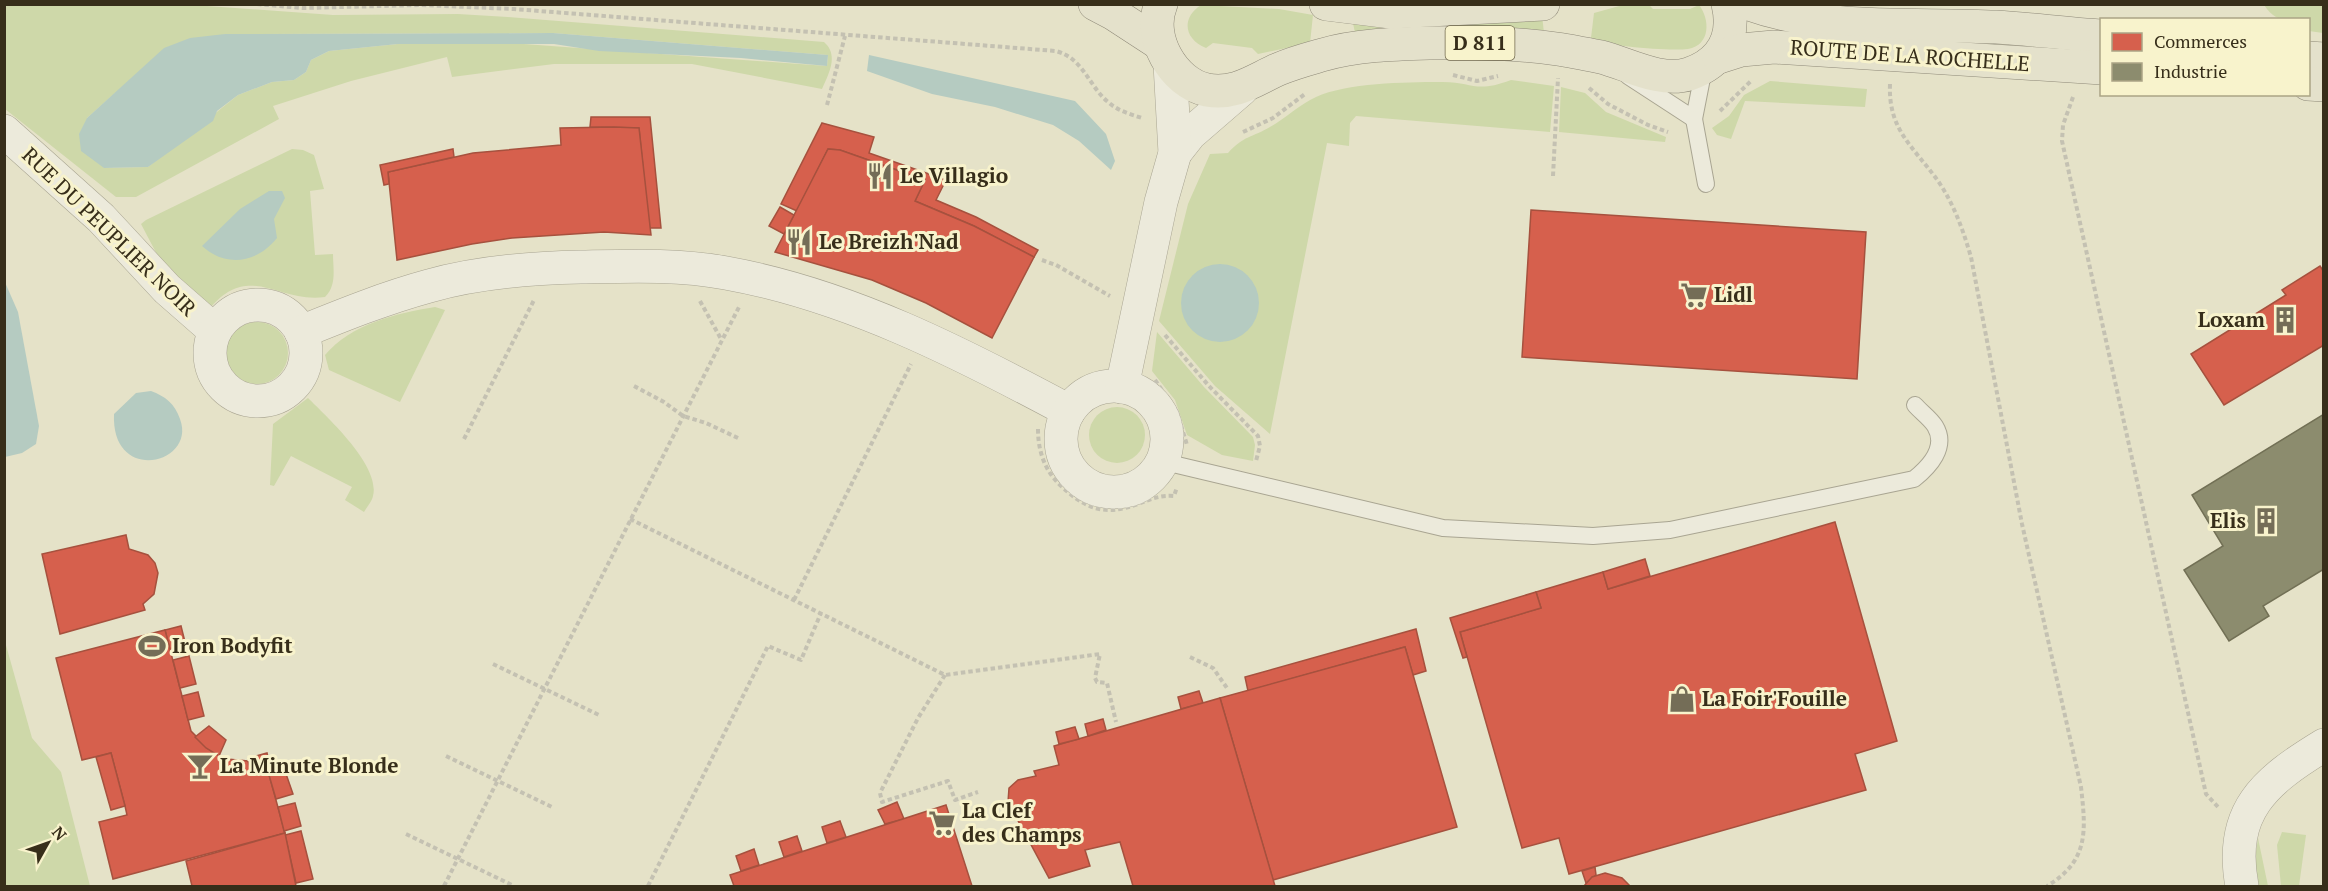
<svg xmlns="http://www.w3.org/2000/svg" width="2328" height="891" font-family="'PT Serif',serif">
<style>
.green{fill:#ced8a9;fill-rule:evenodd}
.water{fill:#b5cbc1}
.shops{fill:#d6604d;stroke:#a6513e;stroke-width:1.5}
.industry{fill:#8c8c6e;stroke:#727055;stroke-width:1.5}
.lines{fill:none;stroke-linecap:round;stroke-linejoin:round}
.service-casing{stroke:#a9a592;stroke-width:18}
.minor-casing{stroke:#a9a592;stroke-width:34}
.primary-casing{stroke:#8f8a79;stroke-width:34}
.path{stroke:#c4c1b2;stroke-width:4;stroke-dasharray:4.5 3;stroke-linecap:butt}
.service{stroke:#eceadb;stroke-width:16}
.minor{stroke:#eceadb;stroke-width:33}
.primary{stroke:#e4e1cb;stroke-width:33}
.labels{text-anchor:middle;stroke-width:6;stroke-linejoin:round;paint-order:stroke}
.shield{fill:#f8f3cc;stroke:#71694f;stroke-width:1.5}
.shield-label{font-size:20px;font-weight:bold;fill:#372e1a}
.street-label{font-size:21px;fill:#372e1a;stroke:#f8f3cc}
.poi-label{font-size:21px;font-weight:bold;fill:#372e1a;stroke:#f8f3cc;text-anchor:start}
</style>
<rect width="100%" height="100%" fill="#e5e2c8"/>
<!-- green -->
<g class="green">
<path d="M179,4L333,15L458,14L508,17L824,42C839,55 829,73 822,89L692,64H554L452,77L447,57L351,81L273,106L279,119L136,197H116L5,109V5ZM553,33L828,55L827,66L510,43L398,44L329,51L311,60L306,72L294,80L272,82L238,95L148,167L104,168L87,118L115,93L225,34Z"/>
<path d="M1201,5L1279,9L1313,15L1310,43L1258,54L1252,48L1213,43L1206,48C1184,39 1181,18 1201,5Z"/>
<path d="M1623,5H1649L1653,9H1690L1699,5C1710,19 1711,45 1688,49C1669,51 1607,47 1591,38L1594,13Z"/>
<path d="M2264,5H2323V33L2309,31L2308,20C2287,20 2277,24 2264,5Z"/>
<polygon points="1542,15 1544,33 1355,33 1353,23"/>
<path d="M1511,80L1554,86L1550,132L1356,116L1350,123L1349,146L1327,143L1270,434L1215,386L1159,321L1188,204L1210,154L1228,153C1243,136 1253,137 1270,127C1286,118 1300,104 1316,97C1346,83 1406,82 1439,82C1473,81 1474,94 1511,80Z"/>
<polygon points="1770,81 1867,89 1865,107 1745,101 1731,139 1717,135 1712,128 1729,116 1744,95"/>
<polygon points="1561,87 1585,93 1606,112 1666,137 1665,142 1559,132"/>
<path d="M292,149L303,150L314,155L324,189L310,191L315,255L333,254C333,269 337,285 325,297C279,304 250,261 210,308L161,262L141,224L146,220Z"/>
<path d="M435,307L445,310L400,402L329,370L325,355C351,324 397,313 435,307Z"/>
<circle cx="257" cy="353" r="31"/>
<polygon points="1157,332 1204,387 1253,437 1255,445 1253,461 1222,455 1187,435 1175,400 1152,371"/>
<path d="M308,398C327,417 381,466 373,496C372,501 367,507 364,512L345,500L352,487L291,456L274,486L270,485L273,424Z"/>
<circle cx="1117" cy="435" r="28"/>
<polygon points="4,638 32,738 61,772 90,886 5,886"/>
<polygon points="2282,832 2306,835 2299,886 2281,886 2277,845"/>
<polygon points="2258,838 2268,886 2257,886 2255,859"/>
</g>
<!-- water -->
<g class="water">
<polygon points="553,33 828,55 827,66 741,58 599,51 554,44 398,44 329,51 311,60 306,72 294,80 272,82 238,95 217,111 213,121 148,167 104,168 81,151 79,134 87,118 164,48 190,38 225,34"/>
<polygon points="869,55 1075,101 1106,134 1115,161 1111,170 1079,141 1053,125 995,107 932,94 867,71"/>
<path d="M269,191H282L285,198L274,219L277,238C257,263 226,268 202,246L240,209Z"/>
<circle cx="1220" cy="303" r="39"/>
<polygon points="4,280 18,312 39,426 36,444 22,453 5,457"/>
<path d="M151,391C165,396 175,404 180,419C197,464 111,485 114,414L136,393Z"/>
</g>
<!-- shops -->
<g class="shops">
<polygon points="591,117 650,117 661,228 649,228 639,128 590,127"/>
<polygon points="822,123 874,137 869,153 946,180 936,200 976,217 1038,250 1034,257 974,226 915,201 925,180 840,150 828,149 797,211 781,204"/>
<polygon points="614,127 639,128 651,235 604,232 512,238 472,244 397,260 388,172 473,153 561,145 560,128"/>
<polygon points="453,149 454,157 388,172 389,184 384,185 380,165"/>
<polygon points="828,149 840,150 925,180 915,201 974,226 1034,257 992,338 926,303 872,280 775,252"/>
<polygon points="780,207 794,215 784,234 769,226"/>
<polygon points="1531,210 1866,232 1857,379 1522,357"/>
<polygon points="2320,266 2324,272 2324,345 2224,405 2191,354 2286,295 2282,290"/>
<polygon points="1835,522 1897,741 1855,754 1866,790 1569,874 1559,838 1522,848 1460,632 1541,608 1536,592 1603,572 1608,589"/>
<polygon points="126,535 129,549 148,555 155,563 158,573 154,594 143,604 145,610 60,634 42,554"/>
<polygon points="1645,559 1650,576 1608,589 1603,572"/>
<polygon points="1536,592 1541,608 1460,632 1467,657 1463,658 1450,618"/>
<polygon points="181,626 187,650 171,654 165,630"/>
<polygon points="1416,629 1426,671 1413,675 1405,647 1248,691 1245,677"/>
<polygon points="165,630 191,731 212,752 227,759 248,761 252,775 268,771 285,833 113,879 99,822 127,815 125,806 111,753 82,760 56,658"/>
<polygon points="1405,647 1457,827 1273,880 1220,698"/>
<polygon points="189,656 196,684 180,688 173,660"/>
<polygon points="1199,691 1203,703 1181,709 1178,697"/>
<polygon points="198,692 204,716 188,720 182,696"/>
<polygon points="1220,698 1275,886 1133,886 1120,842 1085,850 1090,866 1049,878 1008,802 1009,788 1018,780 1036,776 1034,771 1059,765 1054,746"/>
<polygon points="1103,719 1106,730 1088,736 1085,724"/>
<polygon points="209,726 226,740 219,756 206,748 195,737"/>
<polygon points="1075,727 1079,739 1059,744 1056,732"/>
<polygon points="111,753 125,806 111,810 96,757"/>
<polygon points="267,753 271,771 252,775 248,758"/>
<polygon points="285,771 293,794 276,799 269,775"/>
<polygon points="897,802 904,819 885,824 878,810"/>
<polygon points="295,803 301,826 284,831 278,807"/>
<polygon points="946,805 972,886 734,886 730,875"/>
<polygon points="840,821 846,837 827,843 822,827"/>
<polygon points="301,831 313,879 296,883 285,835"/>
<polygon points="285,833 296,886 192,886 186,861"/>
<polygon points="797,836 802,851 784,857 779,842"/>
<polygon points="754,849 759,865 741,871 736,856"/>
<polygon points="1595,867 1596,875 1586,883 1582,871"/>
<polygon points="1605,873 1622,878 1630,886 1584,886 1592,877"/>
</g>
<!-- industry -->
<polygon class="industry" points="2324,414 2324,569 2263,606 2269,616 2229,641 2184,570 2223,546 2192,495"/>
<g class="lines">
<defs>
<g id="service">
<polyline points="1628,76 1694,119 1704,68"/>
<polyline points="1694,119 1706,184"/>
<path d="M1164,458L1173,464L1443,528L1593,536L1670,530L1914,479C1929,467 1948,447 1935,426C1930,418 1921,412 1915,405"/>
</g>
<g id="minor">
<polyline points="4,131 101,218 167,289 215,331"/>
<polyline points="1175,153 1190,134 1242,89"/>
<circle cx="258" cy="353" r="48"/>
<path d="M301,332C343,315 385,298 429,286C478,272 531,268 581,267C629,266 679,264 726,273C848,295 961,353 1069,411"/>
<circle cx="1114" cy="439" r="53"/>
<polyline points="1122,387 1161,202 1175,153 1170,64"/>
<path d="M2242,886C2228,811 2265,781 2324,745"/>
</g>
<g id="primary">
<polyline points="1095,4 1114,14 1160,44"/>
<path d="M1161,4C1147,37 1173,83 1207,90C1236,95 1254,80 1279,69C1293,63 1308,59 1322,55C1356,45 1394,44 1430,43C1472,42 1515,43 1557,49C1571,51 1586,54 1601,57C1628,64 1661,83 1689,74C1721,63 1736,38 1728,4"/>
<polyline points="1326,4 1391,12 1543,4"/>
<path d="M1749,4C1827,32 1915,23 1996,27C2031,29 2066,34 2102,36"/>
<polyline points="1719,57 1741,50 1774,47 2102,68"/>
<polyline points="2308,58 2324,59"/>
<polyline points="2308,84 2324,85"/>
</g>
</defs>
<!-- service casing -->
<use href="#service" class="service-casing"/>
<!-- minor casing -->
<use href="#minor" class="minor-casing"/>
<!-- primary casing -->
<use href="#primary" class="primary-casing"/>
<!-- path -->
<g class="path">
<path d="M257,4L302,8L421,5L514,9L1056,51C1084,59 1088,85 1108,102C1118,111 1130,114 1142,118"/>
<polyline points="1453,75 1477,81 1498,76"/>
<path d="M1890,84C1888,130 1913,146 1938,181C1954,204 1963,230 1971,257L2022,524L2081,787C2086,831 2089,861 2047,886"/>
<polyline points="1589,88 1608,104 1648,125 1668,132"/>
<polyline points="2073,97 2063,125 2062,141 2206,794 2219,808"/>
<polyline points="827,105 845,36"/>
<polyline points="1720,111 1751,81"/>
<polyline points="1243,132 1273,118 1305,94"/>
<polyline points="1553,176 1558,78"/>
<polyline points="1042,260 1056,265 1110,296"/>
<polyline points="700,301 721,339"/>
<polyline points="1165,335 1209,386 1258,436 1260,446 1256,461"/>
<polyline points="1155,380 1177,412 1187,445"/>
<polyline points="634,386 664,402 683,416 706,423 738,438"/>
<path d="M1038,429C1038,450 1044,469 1059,484C1084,508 1103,517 1138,504C1151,499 1160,495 1174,496L1177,487"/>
<polyline points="464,439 534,300"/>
<polyline points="630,519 945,675 1100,654 1095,678 1097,682 1107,683 1116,722"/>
<polyline points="794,600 911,364"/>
<polyline points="1190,657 1213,668 1227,688"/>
<polyline points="493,664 599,715"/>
<polyline points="945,675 918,718 880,793 882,802 948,781 955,800 978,792"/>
<polyline points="446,756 552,807"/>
<polyline points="406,834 512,885"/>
<polyline points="444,886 739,307"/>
<polyline points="648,886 768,646 801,660 821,613"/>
</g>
<!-- service -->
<use href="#service" class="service"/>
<!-- minor -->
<use href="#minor" class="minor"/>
<!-- primary -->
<use href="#primary" class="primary"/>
</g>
<!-- icons -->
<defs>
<symbol id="restaurant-bare" viewBox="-9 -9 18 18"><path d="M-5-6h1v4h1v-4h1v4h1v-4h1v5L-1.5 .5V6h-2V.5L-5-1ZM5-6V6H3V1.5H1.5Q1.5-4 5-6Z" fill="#746d57" stroke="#f8f3cc" stroke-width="2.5" paint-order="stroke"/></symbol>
<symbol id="supermarket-bare" viewBox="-9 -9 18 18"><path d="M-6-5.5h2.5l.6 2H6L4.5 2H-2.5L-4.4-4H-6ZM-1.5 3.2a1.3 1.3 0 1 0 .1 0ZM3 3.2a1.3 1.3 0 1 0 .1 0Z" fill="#746d57" stroke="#f8f3cc" stroke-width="2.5" paint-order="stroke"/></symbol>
<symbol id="building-bare" viewBox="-9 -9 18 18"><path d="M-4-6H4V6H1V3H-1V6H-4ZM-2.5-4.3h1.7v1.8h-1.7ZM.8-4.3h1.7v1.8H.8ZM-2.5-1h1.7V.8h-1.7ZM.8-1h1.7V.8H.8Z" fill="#746d57" stroke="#f8f3cc" stroke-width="2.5" paint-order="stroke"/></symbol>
<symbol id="stadium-bare" viewBox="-9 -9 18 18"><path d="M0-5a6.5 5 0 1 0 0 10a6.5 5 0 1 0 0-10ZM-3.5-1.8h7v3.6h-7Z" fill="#746d57" stroke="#f8f3cc" stroke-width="2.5" paint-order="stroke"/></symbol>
<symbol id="shop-bare" viewBox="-9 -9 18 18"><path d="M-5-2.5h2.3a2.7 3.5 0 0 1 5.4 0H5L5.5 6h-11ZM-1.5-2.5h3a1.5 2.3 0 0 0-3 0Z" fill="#746d57" stroke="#f8f3cc" stroke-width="2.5" paint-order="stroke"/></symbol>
<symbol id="bar-bare" viewBox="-9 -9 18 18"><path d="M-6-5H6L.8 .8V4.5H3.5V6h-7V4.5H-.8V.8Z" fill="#746d57" stroke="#f8f3cc" stroke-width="2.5" paint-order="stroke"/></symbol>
</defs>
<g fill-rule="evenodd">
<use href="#restaurant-bare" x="861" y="157" width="38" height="38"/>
<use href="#restaurant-bare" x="780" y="223" width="38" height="38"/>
<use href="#supermarket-bare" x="1675" y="276" width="38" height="38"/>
<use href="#building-bare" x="2266" y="301" width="38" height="38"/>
<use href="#building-bare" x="2247" y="502" width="38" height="38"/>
<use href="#stadium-bare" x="133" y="627" width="38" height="38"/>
<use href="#shop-bare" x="1663" y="680" width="38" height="38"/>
<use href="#bar-bare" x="181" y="747" width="38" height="38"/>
<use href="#supermarket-bare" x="923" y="804" width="38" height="38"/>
</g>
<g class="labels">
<!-- shield labels -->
<rect class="shield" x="1445.5" y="26" width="69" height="34" rx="4.5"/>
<g class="shield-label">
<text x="1480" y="50">D 811</text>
</g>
<!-- street labels -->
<g class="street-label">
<text transform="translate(1910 56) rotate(4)" y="7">ROUTE DE LA ROCHELLE</text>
<text transform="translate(109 232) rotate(44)" y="7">RUE DU PEUPLIER NOIR</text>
</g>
<!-- poi labels -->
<g class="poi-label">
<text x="900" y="183">Le Villagio</text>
<text x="819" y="249">Le Breizh'Nad</text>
<text x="1714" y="302">Lidl</text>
<text x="2265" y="327" text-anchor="end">Loxam</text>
<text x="2246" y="528" text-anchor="end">Elis</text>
<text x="172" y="653">Iron Bodyfit</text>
<text x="1702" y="706">La Foir'Fouille</text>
<text x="220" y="773">La Minute Blonde</text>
<text x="962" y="818">La Clef<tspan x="962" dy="24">des Champs</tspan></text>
</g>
</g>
<!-- border -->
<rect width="2328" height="891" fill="none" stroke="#372e1a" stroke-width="12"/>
<!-- legend -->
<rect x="2100" y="18" width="210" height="78" fill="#f8f3cc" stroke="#aba485" stroke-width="1.5"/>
<rect x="2112" y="33" width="30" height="18" fill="#d6604d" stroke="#aba485" stroke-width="1.5"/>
<text x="2154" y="48" font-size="18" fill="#372e1a">Commerces</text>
<rect x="2112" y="63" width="30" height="18" fill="#8c8c6e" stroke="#aba485" stroke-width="1.5"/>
<text x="2154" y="78" font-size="18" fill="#372e1a">Industrie</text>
<!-- north arrow -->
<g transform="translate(48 843) rotate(50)" stroke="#f8f3cc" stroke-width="4.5" paint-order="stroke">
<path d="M0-4.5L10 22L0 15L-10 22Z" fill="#372e1a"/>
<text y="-9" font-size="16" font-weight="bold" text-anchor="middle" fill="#372e1a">N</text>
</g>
</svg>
